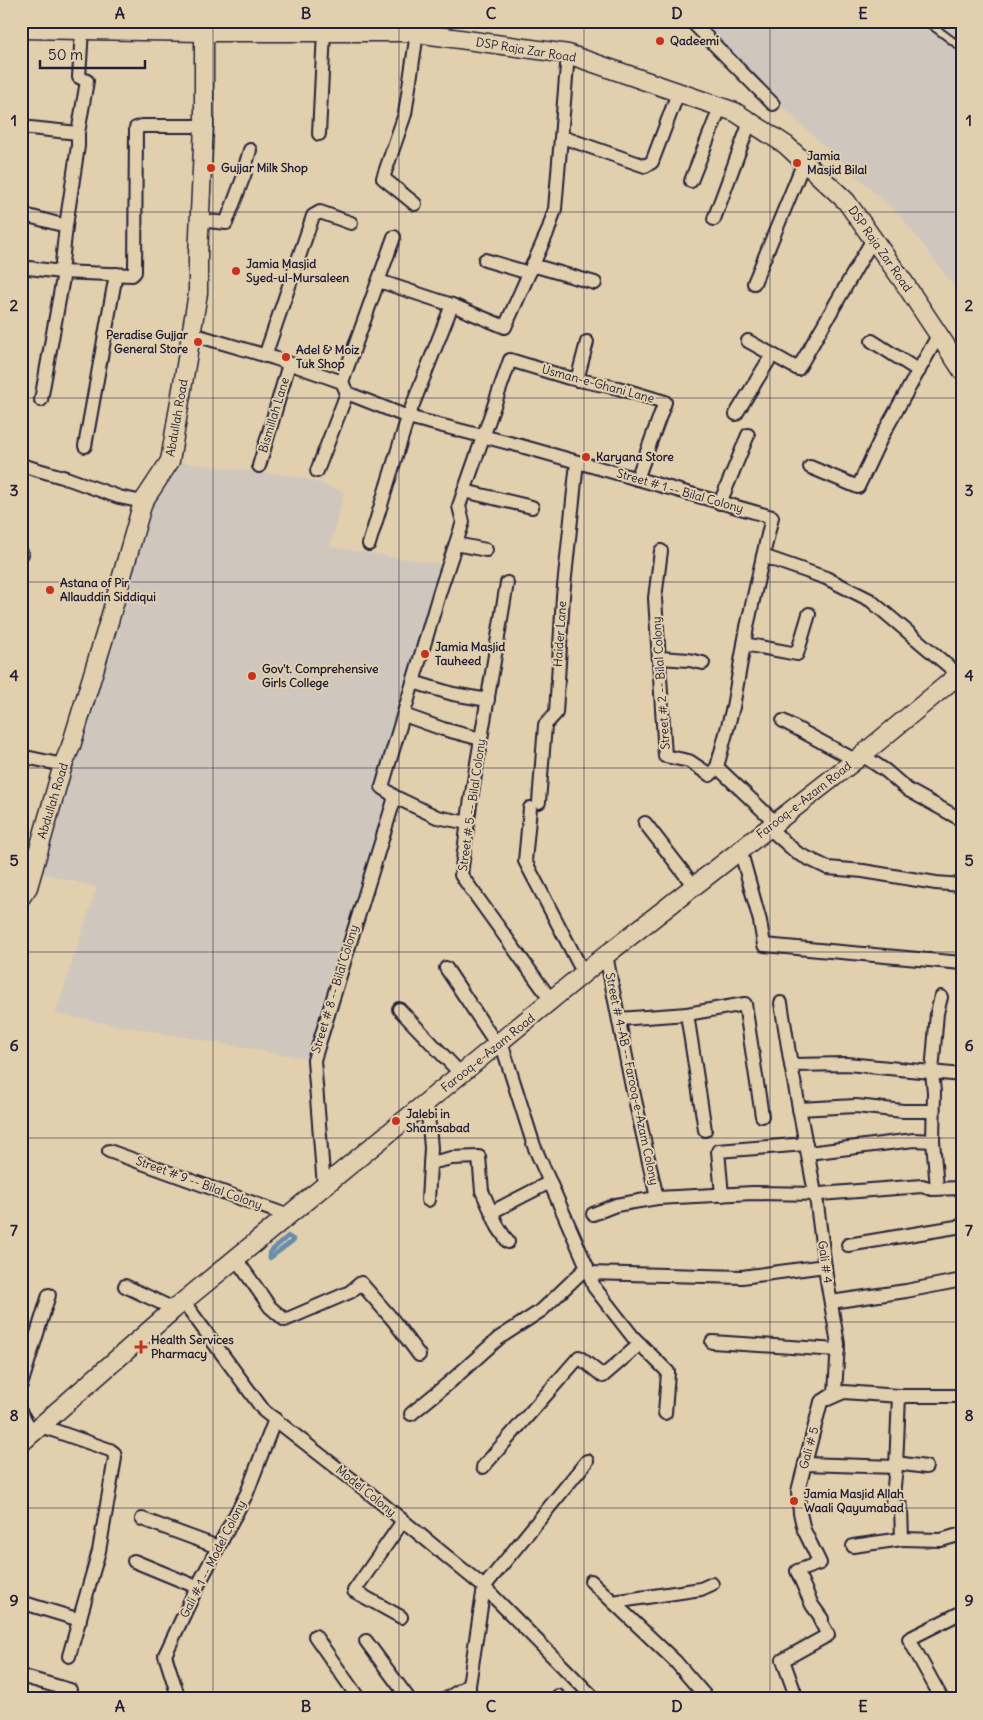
<svg xmlns="http://www.w3.org/2000/svg" width="983" height="1720" font-family="Delius,sans-serif">
<style>
.built{fill:#cfc7bd}
.lines{fill:none;stroke-linecap:round;stroke-linejoin:round}
.stream{stroke:#678dab;stroke-width:4.5}
.lane-casing{stroke:#22223b;stroke-width:10}
.street-casing{stroke:#22223b;stroke-width:16}
.secondary-casing{stroke:#22223b;stroke-width:21}
.lane{stroke:#e2cfad;stroke-width:6}
.street{stroke:#e2cfad;stroke-width:12}
.secondary{stroke:#e2cfad;stroke-width:18}
.grid{fill:none;stroke:#22223b;stroke-width:1;stroke-opacity:0.55}
.poi-dot{fill:#c8321e;stroke:#e2cfad;stroke-width:2}
.labels{text-anchor:middle;stroke-width:4;stroke-linejoin:round;paint-order:stroke}
.poi-label{font-size:12px;font-weight:bold;fill:#22223b;stroke:#e2cfad;text-anchor:start}
.street-label{font-size:12px;fill:#22223b;stroke:#e2cfad}
.neatline{fill:none;stroke:#22223b;stroke-width:2}
.grid-label{font-size:16px;text-anchor:middle;font-weight:bold;fill:#22223b}
</style>
<rect width="100%" height="100%" fill="#e2cfad"/>
<filter id="ink" filterUnits="userSpaceOnUse"><feTurbulence type="fractalNoise" baseFrequency=".02" numOctaves="2"/><feDisplacementMap in="SourceGraphic" scale="10" xChannelSelector="R" yChannelSelector="G"/><feConvolveMatrix kernelMatrix="1 2 1 2 8 2 1 2 1" color-interpolation-filters="sRGB"/></filter>
<g filter="url(#ink)">
<!-- built -->
<g class="built">
<polygon points="703,21 962,21 962,297 903,219 775,100"/>
<polygon points="170,461 301,477 344,492 330,547 444,565 382,787 395,797 314,1060 55,1014 97,887 32,871 143,502"/>
</g>
<g class="lines">
<!-- stream -->
<polygon class="stream" points="288,1236 294,1240 270,1258 269,1253"/>
<defs>
<polyline id="lane" points="926,21 962,48"/>
<g id="street">
<polyline points="691,21 773,104"/>
<polyline points="21,127 78,133"/>
<polyline points="319,134 324,32"/>
<polyline points="562,137 645,166 652,162 678,93"/>
<polyline points="691,181 720,108"/>
<polyline points="415,204 383,178 405,114 417,33"/>
<polyline points="21,214 66,226"/>
<polyline points="714,219 750,122"/>
<polyline points="199,220 226,223 245,173 244,170 250,150"/>
<polyline points="485,260 529,273"/>
<polyline points="532,265 595,283"/>
<polyline points="21,267 61,272 132,275 135,272 136,128 142,126 204,126"/>
<polyline points="61,272 66,226 78,146 78,133 87,81 79,77 82,30"/>
<polyline points="379,281 452,305 505,327 548,231 555,209 568,54"/>
<polyline points="754,283 804,162"/>
<polyline points="192,334 274,358 342,382 347,393 408,417 521,446 772,517 763,556 826,578 870,600 959,675"/>
<polyline points="748,341 798,369 873,239"/>
<polyline points="872,341 919,371"/>
<polyline points="265,356 313,216 320,212 351,223"/>
<polyline points="577,380 587,342"/>
<polyline points="342,382 394,237"/>
<polyline points="41,400 64,272"/>
<polyline points="736,414 772,355"/>
<polyline points="85,446 116,274"/>
<polyline points="21,465 66,478 119,497 143,502"/>
<polyline points="259,466 289,364"/>
<polyline points="810,467 858,487 882,436 939,334"/>
<polyline points="317,471 347,393"/>
<polyline points="464,491 532,507"/>
<polyline points="720,503 748,435"/>
<polyline points="369,544 408,417 452,305"/>
<polyline points="456,544 486,550"/>
<polyline points="661,551 655,598 665,756 689,761 710,775 717,767"/>
<polyline points="21,553 22,554"/>
<polyline points="763,556 747,627 733,707 717,767 775,822"/>
<polyline points="507,583 470,805 461,875 551,1000"/>
<polyline points="744,644 797,654 809,614"/>
<polyline points="660,658 689,660 703,663"/>
<polyline points="413,682 453,694 488,700"/>
<polyline points="404,715 443,729 481,739"/>
<polyline points="783,721 855,760"/>
<polyline points="862,755 886,771 908,790 962,820"/>
<polyline points="21,756 63,765"/>
<polyline points="539,802 545,725 556,713 563,596 577,462"/>
<polyline points="530,808 525,861 584,974"/>
<polyline points="468,823 437,817 395,797 382,787 440,591 463,522 459,506 510,360 569,378 618,388 665,402 637,479"/>
<polyline points="645,823 694,886"/>
<polyline points="768,827 797,853 828,868 863,871 936,883 962,885"/>
<polyline points="740,849 760,921 764,945 962,963"/>
<polyline points="606,955 631,1082 657,1198 753,1193 820,1194 922,1186 932,1189 962,1188"/>
<polyline points="446,968 497,1045"/>
<polyline points="781,1003 791,1065"/>
<polyline points="399,1009 461,1074"/>
<polyline points="687,1014 705,1130"/>
<polyline points="619,1019 687,1014 745,1004 762,1116"/>
<polyline points="501,1042 534,1146 587,1267 594,1287 633,1337 668,1372 665,1413"/>
<polyline points="427,1103 431,1148 428,1200"/>
<polyline points="799,1109 856,1106 903,1111 933,1111"/>
<polyline points="109,1151 289,1216"/>
<polyline points="808,1153 914,1140 933,1141"/>
<polyline points="430,1163 452,1158 479,1157 482,1191 498,1227 508,1242"/>
<polyline points="324,1187 314,1060 395,797"/>
<polyline points="937,1188 933,1141 934,1092 932,1072 937,1013 941,997"/>
<polyline points="722,1195 718,1151 806,1144"/>
<polyline points="492,1212 550,1182"/>
<polyline points="593,1214 616,1205 657,1198"/>
<polyline points="848,1245 962,1226"/>
<polyline points="236,1259 270,1307 285,1320 350,1292 361,1283 393,1320 419,1355"/>
<polyline points="589,1273 742,1277 825,1266"/>
<polyline points="125,1286 174,1309"/>
<polyline points="183,1301 264,1411 368,1492 484,1587 469,1685 469,1690 473,1699"/>
<polyline points="831,1302 906,1291 962,1280"/>
<polyline points="712,1342 838,1350"/>
<polyline points="21,1385 49,1295"/>
<polyline points="828,1399 844,1392 899,1396 962,1396"/>
<polyline points="821,1402 835,1393 838,1344 826,1275 817,1204 791,1065 847,1064 962,1075"/>
<polyline points="21,1413 33,1433"/>
<polyline points="411,1414 450,1382 499,1338 542,1310 587,1267"/>
<polyline points="41,1426 110,1450 114,1453 115,1458 99,1551 69,1656"/>
<polyline points="587,1461 484,1587 595,1699"/>
<polyline points="896,1463 926,1467"/>
<polyline points="805,1464 896,1467 899,1396"/>
<polyline points="483,1467 579,1357 603,1376 640,1344"/>
<polyline points="896,1467 892,1505 901,1507 902,1539 941,1540 962,1534"/>
<polyline points="142,1519 218,1547"/>
<polyline points="853,1546 902,1539"/>
<polyline points="134,1561 197,1587"/>
<polyline points="591,1581 675,1661 708,1699"/>
<polyline points="613,1602 701,1589 712,1584"/>
<polyline points="24,1603 80,1620"/>
<polyline points="401,1617 354,1591 403,1521"/>
<polyline points="315,1636 359,1699"/>
<polyline points="366,1641 409,1699"/>
<polyline points="21,1676 70,1690"/>
<polyline points="558,1696 559,1699"/>
<polyline points="179,1699 165,1655 197,1587 247,1493 275,1419"/>
<polyline points="446,1699 469,1685"/>
<polyline points="797,1699 783,1660 828,1635 821,1622 822,1619 812,1605 797,1571 820,1563 804,1530 800,1513 798,1491 821,1402"/>
<polyline points="942,1699 909,1639 962,1612"/>
</g>
<g id="secondary">
<polyline points="21,29 204,32 409,32 568,54 735,112 786,145 846,201 903,281 962,370"/>
<polyline points="21,897 28,887 63,765 71,746 110,618 143,502 170,461 198,293 198,256 204,126 204,32 209,22"/>
<polyline points="21,1443 174,1309 606,955 862,755 962,672"/>
</g>
</defs>
<!-- lane casing -->
<use href="#lane" class="lane-casing"/>
<!-- street casing -->
<use href="#street" class="street-casing"/>
<!-- secondary casing -->
<use href="#secondary" class="secondary-casing"/>
<!-- lane -->
<use href="#lane" class="lane"/>
<!-- street -->
<use href="#street" class="street"/>
<!-- secondary -->
<use href="#secondary" class="secondary"/>
</g>
</g>
<!-- grid -->
<path class="grid" d="M213,21V1699M399,21V1699M584,21V1699M770,21V1699M21,212H962M21,398H962M21,582H962M21,768H962M21,952H962M21,1138H962M21,1322H962M21,1508H962"/>
<!-- markers -->
<g class="poi-dot">
<circle cx="660" cy="41" r="5"/>
<circle cx="797" cy="163" r="5"/>
<circle cx="211" cy="168" r="5"/>
<circle cx="236" cy="271" r="5"/>
<circle cx="198" cy="342" r="5"/>
<circle cx="286" cy="357" r="5"/>
<circle cx="586" cy="457" r="5"/>
<circle cx="50" cy="590" r="5"/>
<circle cx="425" cy="654" r="5"/>
<circle cx="252" cy="676" r="5"/>
<circle cx="396" cy="1121" r="5"/>
<path d="M138.5 1339.5h5v5h5v5h-5v5h-5v-5h-5v-5h5z"/>
<circle cx="794" cy="1501" r="5"/>
</g>
<g class="labels">
<!-- poi labels -->
<g class="poi-label">
<text x="670" y="45">Qadeemi</text>
<text x="807" y="160">Jamia<tspan x="807" dy="14">Masjid Bilal</tspan></text>
<text x="221" y="172">Gujjar Milk Shop</text>
<text x="246" y="268">Jamia Masjid<tspan x="246" dy="14">Syed-ul-Mursaleen</tspan></text>
<text x="188" y="339" text-anchor="end">Peradise Gujjar<tspan x="188" dy="14">General Store</tspan></text>
<text x="296" y="354">Adel &amp; Moiz<tspan x="296" dy="14">Tuk Shop</tspan></text>
<text x="596" y="461">Karyana Store</text>
<text x="60" y="587">Astana of Pir<tspan x="60" dy="14">Allauddin Siddiqui</tspan></text>
<text x="435" y="651">Jamia Masjid<tspan x="435" dy="14">Tauheed</tspan></text>
<text x="262" y="673">Gov't. Comprehensive<tspan x="262" dy="14">Girls College</tspan></text>
<text x="406" y="1118">Jalebi in<tspan x="406" dy="14">Shamsabad</tspan></text>
<text x="151" y="1344">Health Services<tspan x="151" dy="14">Pharmacy</tspan></text>
<text x="804" y="1498">Jamia Masjid Allah<tspan x="804" dy="14">Waali Qayumabad</tspan></text>
</g>
<!-- street labels -->
<g class="street-label">
<text transform="translate(526 50) rotate(9)" y="4">DSP Raja Zar Road</text>
<text transform="translate(880 249) rotate(55)" y="4">DSP Raja Zar Road</text>
<text transform="translate(598 384) rotate(15)" y="4">Usman-e-Ghani Lane</text>
<text transform="translate(274 415) rotate(-73)" y="4">Bismillah Lane</text>
<text transform="translate(177 418) rotate(-80)" y="4">Abdullah Road</text>
<text transform="translate(680 491) rotate(16)" y="4">Street # 1 -- Bilal Colony</text>
<text transform="translate(560 634) rotate(-86)" y="4">Haider Lane</text>
<text transform="translate(661 683) rotate(-94)" y="4">Street # 2 -- Bilal Colony</text>
<text transform="translate(804 800) rotate(-38)" y="4">Farooq-e-Azam Road</text>
<text transform="translate(53 801) rotate(-73)" y="4">Abdullah Road</text>
<text transform="translate(472 805) rotate(-82)" y="4">Street # 5 -- Bilal Colony</text>
<text transform="translate(335 989) rotate(-73)" y="4">Street # 8 -- Bilal Colony</text>
<text transform="translate(488 1053) rotate(-39)" y="4">Farooq-e-Azam Road</text>
<text transform="translate(632 1079) rotate(78)" y="4">Street # 4-AB -- Farooq-e-Azam Colony</text>
<text transform="translate(199 1183) rotate(20)" y="4">Street # 9 -- Bilal Colony</text>
<text transform="translate(825 1262) rotate(82)" y="4">Gali # 4</text>
<text transform="translate(809 1448) rotate(-75)" y="4">Gali # 5</text>
<text transform="translate(366 1491) rotate(39)" y="4">Model Colony</text>
<text transform="translate(213 1559) rotate(-63)" y="4">Gali # 1 -- Model Colony</text>
</g>
</g>
<!-- margin -->
<rect width="983" height="1720" fill="none" stroke="#e2cfad" stroke-width="55"/>
<!-- scale -->
<path d="M40 60v8h105v-8" fill="none" stroke="#22223b" stroke-width="2.5"/>
<text x="48" y="60" font-size="15" fill="#22223b" stroke="#e2cfad" stroke-width="4" paint-order="stroke">50 m</text>
<rect x="28" y="28" width="928" height="1664" class="neatline"/>
<g class="grid-label">
<text x="120" y="19">A</text>
<text x="306" y="19">B</text>
<text x="491" y="19">C</text>
<text x="677" y="19">D</text>
<text x="863" y="19">E</text>
<text x="14" y="126">1</text>
<text x="969" y="126">1</text>
<text x="14" y="311">2</text>
<text x="969" y="311">2</text>
<text x="14" y="496">3</text>
<text x="969" y="496">3</text>
<text x="14" y="681">4</text>
<text x="969" y="681">4</text>
<text x="14" y="866">5</text>
<text x="969" y="866">5</text>
<text x="14" y="1051">6</text>
<text x="969" y="1051">6</text>
<text x="14" y="1236">7</text>
<text x="969" y="1236">7</text>
<text x="14" y="1421">8</text>
<text x="969" y="1421">8</text>
<text x="14" y="1606">9</text>
<text x="969" y="1606">9</text>
<text x="120" y="1712">A</text>
<text x="306" y="1712">B</text>
<text x="491" y="1712">C</text>
<text x="677" y="1712">D</text>
<text x="863" y="1712">E</text>
</g>
</svg>
